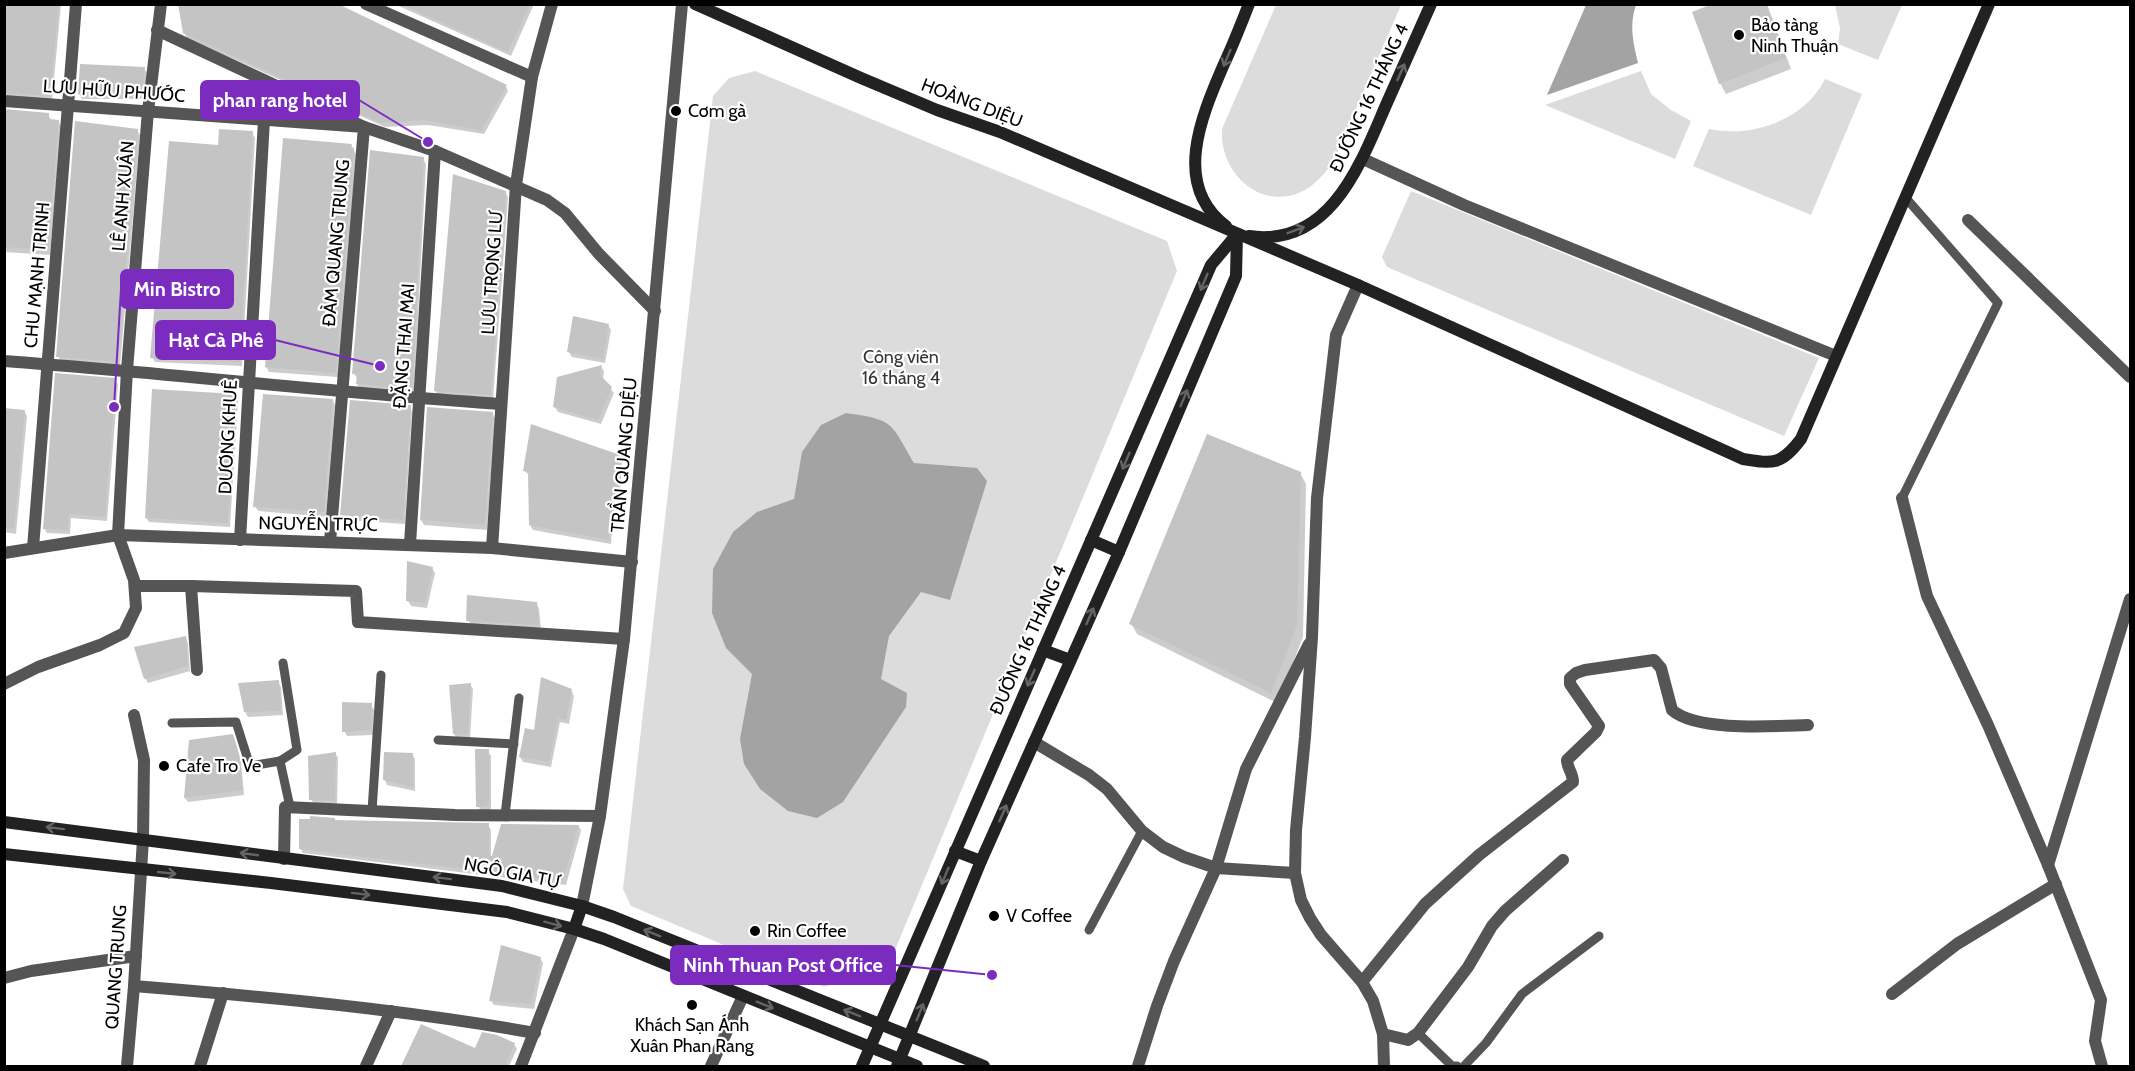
<svg xmlns="http://www.w3.org/2000/svg" width="2135" height="1071" font-family="Cabin,sans-serif">
<style>
.green{fill:#dcdcdc}
.water{fill:#a3a3a3}
.shadow{fill:#0003}
.building{fill:#c4c4c4}
.lines{fill:none;stroke-linecap:round;stroke-linejoin:round}
.lane{stroke:#555;stroke-width:9}
.street{stroke:#555;stroke-width:12}
.secondary{stroke:#222;stroke-width:12}
.oneway{stroke:#646464}
.poi-dot{fill:#000;stroke:#fff;stroke-width:2}
.labels{text-anchor:middle;stroke-width:4.5;stroke-linejoin:round;paint-order:stroke}
.poi-label{font-size:18px;fill:#000;stroke:#fff;text-anchor:start}
.street-label{font-size:18px;fill:#000;stroke:#fff}
.park-label{font-size:18px;fill:#333;stroke:#fff}
.leader{fill:none;stroke:#7b2cbf;stroke-width:2}
.callout-dot{fill:#7b2cbf;stroke:#fff;stroke-width:2}
.callout{fill:#7b2cbf;stroke:#7b2cbf;stroke-width:2}
.callout-label{font-size:20px;text-anchor:middle;font-weight:bold;fill:#fff}
</style>
<rect width="100%" height="100%" fill="#fff"/>
<!-- green -->
<g class="green">
<path d="M1276,5H1401L1332,164C1323,175 1314,186 1301,192C1258,211 1219,171 1222,129Z"/>
<polygon points="1835,5 1902,5 1878,60 1838,44 1840,28"/>
<polygon points="755,71 1167,241 1177,271 890,962 824,987 631,906 623,889 713,96 729,78"/>
<polygon points="1641,71 1651,94 1671,110 1691,121 1675,159 1545,105"/>
<path d="M1825,79L1862,94L1811,215L1693,166L1709,129C1752,138 1805,120 1825,79Z"/>
<polygon points="1411,191 1819,358 1784,436 1387,267 1382,257"/>
</g>
<!-- water -->
<g class="water">
<path d="M1586,5H1636C1629,25 1633,42 1638,63L1547,95Z"/>
<path d="M846,413C895,420 890,422 914,463L977,468L987,481L950,600L921,592L889,636L881,679L907,693L906,707L843,802L817,818L788,811L760,789L744,764L740,739L752,674L726,648L712,613L713,569L733,532L757,512L794,499L802,452L821,425Z"/>
</g>
<!-- shadow -->
<g class="shadow">
<polygon points="4,4 61,4 52,100 4,99"/>
<polygon points="394,4 534,4 511,56"/>
<polygon points="1716,4 1767,4 1791,69 1726,94 1720,83"/>
<polygon points="184,32 506,87 508,91 484,134 428,125 385,127 187,38"/>
<polygon points="81,65 144,68 147,73 144,99 82,99 79,94"/>
<polygon points="4,111 48,114 51,120 58,121 61,126 50,255 4,252"/>
<polygon points="137,130 140,135 120,366 61,361 58,356"/>
<polygon points="252,133 255,138 242,366 155,362 152,357 220,146"/>
<polygon points="285,140 351,145 356,154 338,377 269,372 266,367"/>
<polygon points="423,159 426,164 414,393 360,389 357,384 358,379 354,374"/>
<polygon points="505,192 508,197 493,399 438,395 435,390"/>
<polygon points="608,325 611,330 605,363 572,357 569,352"/>
<polygon points="601,367 604,371 603,379 614,393 601,424 558,412 555,407"/>
<polygon points="115,380 118,385 107,521 71,518 70,534 47,533 44,528"/>
<polygon points="235,395 238,400 230,527 149,522 146,518"/>
<polygon points="333,401 335,405 326,517 258,511 255,506"/>
<polygon points="410,407 412,412 405,524 345,520 342,515"/>
<polygon points="4,409 24,411 27,416 16,534 4,532"/>
<polygon points="492,413 495,418 487,530 424,525 421,520"/>
<polygon points="619,456 622,461 620,497 615,496 611,544 533,530 530,525 530,476 525,471"/>
<polygon points="1300,473 1306,484 1303,637 1277,703 1137,634 1131,623"/>
<polygon points="432,568 435,573 427,608 411,606 408,601"/>
<polygon points="536,603 539,609 541,630 471,625 468,620"/>
<polygon points="186,638 188,643 190,671 148,683 145,678"/>
<polygon points="278,682 281,687 283,715 248,717 245,712"/>
<polygon points="470,684 473,689 470,738 457,738 454,734"/>
<polygon points="571,690 574,696 569,724 560,722 551,767 523,762 520,757 535,732"/>
<polygon points="371,705 374,710 373,735 347,736 344,731"/>
<polygon points="235,741 241,761 244,795 188,802 185,798"/>
<polygon points="488,751 491,756 491,809 488,811 481,811 478,806"/>
<polygon points="335,753 338,758 337,806 314,804 311,799"/>
<polygon points="412,754 415,759 415,791 387,785 385,780"/>
<polygon points="335,821 488,825 491,830 491,857 579,826 581,831 566,885 303,853 300,848"/>
<polygon points="540,958 543,963 534,1009 494,1005 491,1001"/>
<polygon points="421,1026 476,1050 514,1044 517,1049 509,1066 403,1066"/>
</g>
<!-- building -->
<g class="building">
<polygon points="4,4 59,4 50,96 4,93"/>
<polygon points="178,4 338,4 507,85 481,130 424,120 381,123 183,33"/>
<polygon points="400,4 530,4 508,52"/>
<polygon points="1712,4 1766,4 1786,58 1719,84 1692,12"/>
<polygon points="80,64 145,67 142,94 78,94"/>
<polygon points="4,109 49,113 49,119 59,120 48,250 4,247"/>
<polygon points="75,121 138,129 118,362 56,357"/>
<polygon points="219,129 253,131 240,362 150,358 169,141 218,145"/>
<polygon points="283,138 352,144 351,147 354,148 336,373 265,367"/>
<polygon points="370,150 424,157 412,389 356,384 357,374 352,374"/>
<polygon points="453,174 506,191 491,395 434,391"/>
<polygon points="573,316 609,324 603,359 567,352"/>
<polygon points="602,365 600,375 612,387 598,420 553,407 557,377"/>
<polygon points="55,373 116,378 116,381 105,517 69,514 68,530 43,529"/>
<polygon points="152,389 236,394 228,523 145,518"/>
<polygon points="263,394 333,399 324,512 253,507"/>
<polygon points="350,400 411,405 403,520 340,515"/>
<polygon points="427,407 493,412 485,525 420,520"/>
<polygon points="4,408 25,410 14,529 4,528"/>
<polygon points="531,424 620,455 618,493 613,492 609,540 529,525 528,472 523,471"/>
<polygon points="1207,434 1301,472 1297,625 1271,693 1129,624"/>
<polygon points="407,561 433,567 425,603 406,601"/>
<polygon points="467,595 537,602 539,625 466,621"/>
<polygon points="186,636 188,666 144,679 134,647"/>
<polygon points="541,677 572,689 566,720 558,718 549,762 519,757 525,728 534,730"/>
<polygon points="279,680 281,711 244,712 238,683"/>
<polygon points="471,683 468,734 453,734 449,685"/>
<polygon points="342,702 372,703 371,730 342,732"/>
<polygon points="233,734 239,754 243,790 184,798 189,740"/>
<polygon points="475,749 489,749 489,804 485,807 476,807"/>
<polygon points="336,752 335,801 309,800 308,756"/>
<polygon points="384,752 413,753 413,787 383,780"/>
<polygon points="310,816 335,818 335,820 489,823 489,856 492,856 501,824 579,825 563,881 299,849 299,819 310,819"/>
<polygon points="501,945 541,957 531,1004 489,1001"/>
<polygon points="421,1024 475,1048 482,1032 497,1035 515,1043 505,1066 401,1066"/>
</g>
<g class="lines">
<!-- lane -->
<g class="lane">
<polyline points="1902,498 1998,303 1905,197"/>
<polyline points="283,663 297,750 280,761 290,807"/>
<polyline points="172,723 236,722 250,766 280,761"/>
<polyline points="438,740 514,744"/>
<polyline points="372,811 381,675"/>
<polyline points="505,815 519,698"/>
<polyline points="1089,930 1142,831"/>
<polyline points="1418,1033 1452,1066 1457,1066"/>
<polyline points="1464,1066 1486,1043 1522,994 1599,936"/>
</g>
<!-- street -->
<g class="street">
<polyline points="366,4 532,77"/>
<polyline points="157,30 364,127 435,151 547,200 565,213 599,254 655,311"/>
<polyline points="4,101 364,127 330,542"/>
<polyline points="1363,159 1464,205 1836,356"/>
<polyline points="1968,220 2130,377"/>
<polyline points="1358,285 1336,335 1317,498 1312,637 1305,737 1296,830 1295,873 1301,900 1310,918 1321,935 1362,982 1373,1001 1383,1034 1384,1066"/>
<path d="M4,361C170,373 335,393 501,404"/>
<polyline points="1902,498 1927,596 1988,725 2048,865 2101,1000 2095,1041 2102,1066"/>
<polyline points="240,540 264,120"/>
<polyline points="410,544 435,151"/>
<polyline points="33,548 76,4"/>
<polyline points="492,548 516,185 532,77 552,4"/>
<polyline points="4,553 118,535 492,548 632,562"/>
<polyline points="135,586 191,586 197,670"/>
<polyline points="191,586 356,591 358,622 624,639"/>
<polyline points="4,684 38,667 100,645 124,633 136,608 134,580 118,535 127,370 148,111 161,4"/>
<polyline points="1034,742 1089,775 1107,789 1142,831 1163,847 1184,857 1216,868 1295,873"/>
<polyline points="284,859 285,807 455,815 600,816"/>
<polyline points="2048,865 2130,599"/>
<polyline points="582,906 600,816 624,639 682,4"/>
<polyline points="4,978 31,971 136,956"/>
<path d="M1362,982L1425,904L1479,855L1573,782C1573,773 1567,768 1567,760L1596,732L1599,726L1570,684V678L1576,673L1585,670L1654,660L1661,668L1672,710C1697,732 1775,726 1808,725"/>
<path d="M134,986C268,997 402,1009 535,1033"/>
<polyline points="1892,994 1957,944 2056,884"/>
<polyline points="1383,1034 1408,1040 1418,1033 1468,967 1492,926 1505,911 1563,860"/>
<polyline points="127,1066 134,986 143,839 144,760 134,715"/>
<polyline points="200,1066 223,993"/>
<polyline points="366,1066 391,1011"/>
<polyline points="521,1066 574,929"/>
<polyline points="711,1066 743,996"/>
<polyline points="1138,1066 1157,1006 1174,961 1216,868 1246,769 1309,644"/>
</g>
<!-- secondary -->
<g class="secondary">
<path d="M695,4L861,78L937,110L1000,132L1358,285L1743,459C1774,464 1781,465 1801,439L1989,4"/>
<path d="M1226,226C1171,185 1202,115 1224,64C1233,45 1241,24 1249,4"/>
<path d="M1249,236C1330,248 1360,165 1386,105C1401,72 1416,38 1431,4"/>
<polyline points="1091,540 1119,552"/>
<polyline points="1043,650 1070,660"/>
<polyline points="4,822 502,886 582,906 614,917 984,1066"/>
<polyline points="955,851 981,861"/>
<polyline points="4,854 271,883 507,912 574,929 604,939 917,1066"/>
<polyline points="574,929 582,906"/>
<polyline points="862,1066 1211,265 1237,234"/>
<polyline points="897,1066 981,861 1119,552 1236,276 1237,234"/>
</g>
</g>
<!-- one-way arrows -->
<defs><path id="oneway-shaft" d="M-6 0H5M1.5-3L5.5 0L1.5 3" fill="none" stroke-width="1.6" stroke-linecap="round" stroke-linejoin="round" transform="scale(1.5)"/></defs>
<g class="oneway">
<use href="#oneway-shaft" transform="translate(1227 58) rotate(113)"/>
<use href="#oneway-shaft" transform="translate(1401 72) rotate(-66)"/>
<use href="#oneway-shaft" transform="translate(1296 230) rotate(-21)"/>
<use href="#oneway-shaft" transform="translate(1204 282) rotate(113)"/>
<use href="#oneway-shaft" transform="translate(1184 398) rotate(-67)"/>
<use href="#oneway-shaft" transform="translate(1126 461) rotate(113)"/>
<use href="#oneway-shaft" transform="translate(1090 616) rotate(-66)"/>
<use href="#oneway-shaft" transform="translate(1031 678) rotate(114)"/>
<use href="#oneway-shaft" transform="translate(1003 813) rotate(-66)"/>
<use href="#oneway-shaft" transform="translate(55 828) rotate(-173)"/>
<use href="#oneway-shaft" transform="translate(249 854) rotate(-172)"/>
<use href="#oneway-shaft" transform="translate(167 873) rotate(6)"/>
<use href="#oneway-shaft" transform="translate(945 876) rotate(113)"/>
<use href="#oneway-shaft" transform="translate(442 878) rotate(-173)"/>
<use href="#oneway-shaft" transform="translate(361 894) rotate(7)"/>
<use href="#oneway-shaft" transform="translate(553 924) rotate(15)"/>
<use href="#oneway-shaft" transform="translate(652 933) rotate(-158)"/>
<use href="#oneway-shaft" transform="translate(765 1005) rotate(22)"/>
<use href="#oneway-shaft" transform="translate(920 1012) rotate(-68)"/>
<use href="#oneway-shaft" transform="translate(852 1013) rotate(-158)"/>
</g>
<!-- markers -->
<g class="poi-dot">
<circle cx="1739" cy="35" r="6"/>
<circle cx="676" cy="111" r="6"/>
<circle cx="164" cy="766" r="6"/>
<circle cx="994" cy="916" r="6"/>
<circle cx="755" cy="931" r="6"/>
<circle cx="692" cy="1005" r="6"/>
</g>
<g class="labels">
<!-- poi labels -->
<g class="poi-label">
<text x="1751" y="31">Bảo tàng<tspan x="1751" dy="21">Ninh Thuận</tspan></text>
<text x="688" y="117">Cơm gà</text>
<text x="176" y="772">Cafe Tro Ve</text>
<text x="1006" y="922">V Coffee</text>
<text x="767" y="937">Rin Coffee</text>
<text x="692" y="1031" text-anchor="middle">Khách Sạn Ánh<tspan x="692" dy="21">Xuân Phan Rang</tspan></text>
</g>
<!-- street labels -->
<g class="street-label">
<text transform="translate(114 91) rotate(4)" y="6">LƯU HỮU PHƯỚC</text>
<text transform="translate(1369 98) rotate(-65)" y="6">ĐƯỜNG 16 THÁNG 4</text>
<text transform="translate(972 103) rotate(21)" y="6">HOÀNG DIỆU</text>
<text transform="translate(123 196) rotate(-85)" y="6">LÊ ANH XUÂN</text>
<text transform="translate(336 243) rotate(-85)" y="6">ĐÀM QUANG TRUNG</text>
<text transform="translate(492 273) rotate(-86)" y="6">LƯU TRỌNG LƯ</text>
<text transform="translate(37 275) rotate(-85)" y="6">CHU MẠNH TRINH</text>
<text transform="translate(404 346) rotate(-86)" y="6">ĐẶNG THAI MAI</text>
<text transform="translate(228 437) rotate(-87)" y="6">DƯƠNG KHUÊ</text>
<text transform="translate(624 455) rotate(-85)" y="6">TRẦN QUANG DIỆU</text>
<text transform="translate(318 524) rotate(1)" y="6">NGUYỄN TRỰC</text>
<text transform="translate(1028 640) rotate(-66)" y="6">ĐƯỜNG 16 THÁNG 4</text>
<text transform="translate(512 873) rotate(11)" y="6">NGÔ GIA TỰ</text>
<text transform="translate(116 967) rotate(-86)" y="6">QUANG TRUNG</text>
</g>
<!-- park labels -->
<g class="park-label">
<text x="901" y="363">Công viên<tspan x="901" dy="21">16 tháng 4</tspan></text>
</g>
</g>
<!-- callouts -->
<path class="leader" d="M428 142L359 100M114 407L121 289M380 366L275 340M992 975L895 965"/>
<g class="callout-dot">
<circle cx="428" cy="142" r="6"/>
<circle cx="114" cy="407" r="6"/>
<circle cx="380" cy="366" r="6"/>
<circle cx="992" cy="975" r="6"/>
</g>
<g class="callout">
<rect x="201" y="81" width="158" height="38" rx="6"/>
<rect x="121" y="270" width="112" height="38" rx="6"/>
<rect x="156" y="321" width="119" height="38" rx="6"/>
<rect x="671" y="946" width="224" height="38" rx="6"/>
</g>
<g class="callout-label">
<text x="280" y="107">phan rang hotel</text>
<text x="177" y="296">Min Bistro</text>
<text x="216" y="347">Hạt Cà Phê</text>
<text x="783" y="972">Ninh Thuan Post Office</text>
</g>
<!-- border -->
<rect width="2135" height="1071" fill="none" stroke="#000000" stroke-width="12"/>
</svg>
